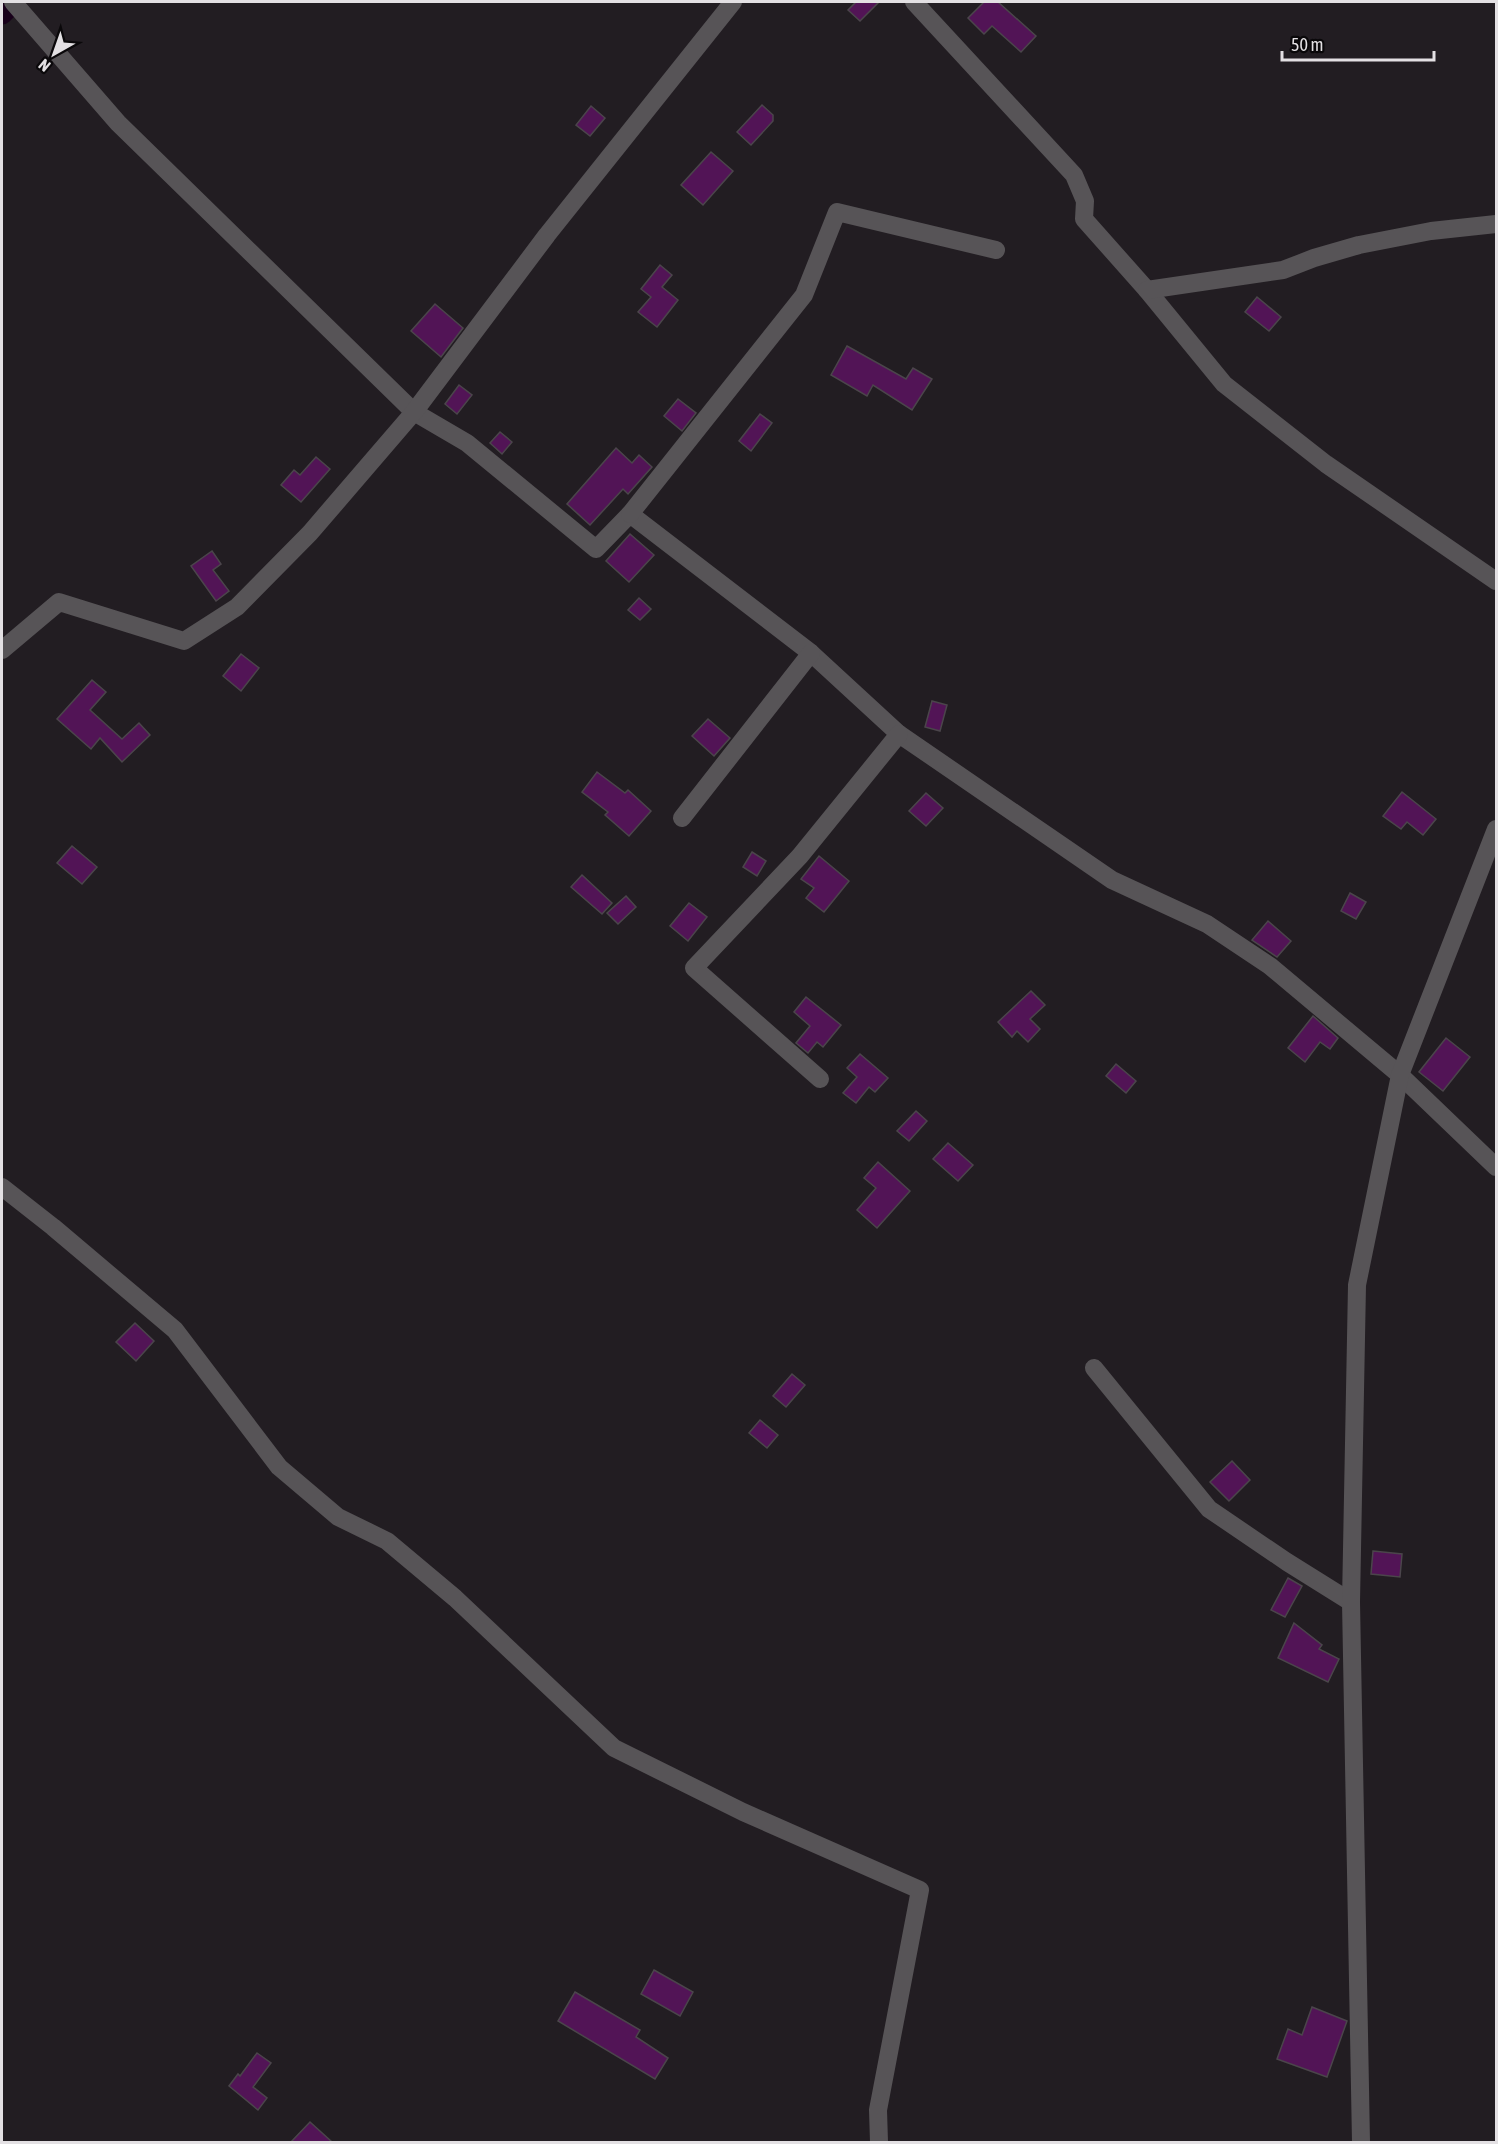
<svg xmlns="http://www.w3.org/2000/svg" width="1498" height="2144" font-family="'Asap Condensed',sans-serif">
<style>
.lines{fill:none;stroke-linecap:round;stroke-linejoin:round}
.canal{stroke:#18001a;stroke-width:21}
.building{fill:#521456;stroke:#4b454b;stroke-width:1.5}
.minor{stroke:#575457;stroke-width:18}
</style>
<rect width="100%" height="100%" fill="#221d22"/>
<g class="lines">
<!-- canal -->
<polyline class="canal" points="2,14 14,2"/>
</g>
<!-- building -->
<g class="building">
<polygon points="856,2 879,2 860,21 848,10"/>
<polygon points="984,2 998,2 1036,36 1021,52 992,26 984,34 968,18"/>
<polygon points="762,105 773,115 773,121 751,145 737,132"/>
<polygon points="591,106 605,118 590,136 576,125"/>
<polygon points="711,152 733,171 703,205 681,185"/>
<polygon points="660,265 672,275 662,287 678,300 657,327 638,312 651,297 641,289"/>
<polygon points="1257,297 1281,317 1269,331 1245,312"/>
<polygon points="435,304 463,328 441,357 411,331"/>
<polygon points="847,346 906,379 913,368 932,379 912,410 873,385 867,396 831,375"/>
<polygon points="459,385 472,395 457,414 445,404"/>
<polygon points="678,399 696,413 682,431 664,416"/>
<polygon points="760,414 772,423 751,451 739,441"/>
<polygon points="500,432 512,442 502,454 490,443"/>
<polygon points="616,448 632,463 639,455 652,467 628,494 623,489 590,525 567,504"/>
<polygon points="316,457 330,469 301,502 281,485 294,470 300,475"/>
<polygon points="630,534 654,555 629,582 606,561"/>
<polygon points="212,551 221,564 213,570 229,591 216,601 191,566"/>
<polygon points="639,598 651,609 640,620 628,610"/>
<polygon points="241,654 259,668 241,691 223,676"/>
<polygon points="92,680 106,692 90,710 122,739 139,723 150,735 122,762 100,738 91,749 57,719"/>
<polygon points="932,701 947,705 940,731 925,727"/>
<polygon points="708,719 730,738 714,756 692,736"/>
<polygon points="597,772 625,793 628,790 651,811 629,836 605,815 608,812 582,792"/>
<polygon points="1402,792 1436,819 1423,835 1407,822 1401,829 1383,816"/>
<polygon points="926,793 943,808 926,826 909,811"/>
<polygon points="72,846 97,867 82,884 57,863"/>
<polygon points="752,852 766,861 757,876 743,867"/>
<polygon points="819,856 849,881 824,912 806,898 814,888 801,879"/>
<polygon points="582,875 612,903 602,914 571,887"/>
<polygon points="1350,893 1366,902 1356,919 1341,911"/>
<polygon points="626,896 636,907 618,924 607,913"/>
<polygon points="689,903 707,917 688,941 670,926"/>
<polygon points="1268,921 1291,941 1277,957 1252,940"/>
<polygon points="1031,991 1045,1005 1030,1019 1040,1029 1028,1042 1017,1031 1012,1037 998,1022"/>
<polygon points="806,997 841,1025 823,1047 817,1042 808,1053 796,1043 810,1026 794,1012"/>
<polygon points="1313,1016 1338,1038 1330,1049 1320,1042 1305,1062 1288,1048"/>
<polygon points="1446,1038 1470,1057 1443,1091 1419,1072"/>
<polygon points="860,1054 888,1078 875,1092 869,1087 856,1103 843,1093 857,1077 847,1068"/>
<polygon points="1116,1064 1136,1081 1126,1093 1106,1076"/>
<polygon points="916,1111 927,1121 909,1141 897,1131"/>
<polygon points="948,1143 973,1165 958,1181 933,1159"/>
<polygon points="878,1162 910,1191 877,1228 857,1210 876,1188 864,1178"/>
<polygon points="135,1323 154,1341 136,1361 116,1342"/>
<polygon points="792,1374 805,1385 786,1407 773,1396"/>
<polygon points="760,1420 778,1435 767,1448 749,1433"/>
<polygon points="1232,1461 1250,1480 1229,1501 1210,1482"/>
<polygon points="1373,1551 1402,1554 1400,1577 1371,1574"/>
<polygon points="1288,1578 1302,1586 1285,1617 1271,1610"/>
<polygon points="1294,1623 1322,1645 1319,1649 1339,1659 1328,1682 1278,1658"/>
<polygon points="654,1970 693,1992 680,2016 641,1994"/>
<polygon points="575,1992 640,2030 636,2037 668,2058 655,2079 558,2021"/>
<polygon points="1312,2007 1347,2021 1327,2077 1277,2059 1288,2029 1302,2035"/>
<polygon points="257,2053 271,2063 253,2087 267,2098 258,2110 229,2086 238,2074 240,2076"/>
<polygon points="310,2122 332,2142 291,2142"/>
</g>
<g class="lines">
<!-- minor -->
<g class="minor">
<polyline points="13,2 118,123 414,412 467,443 596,549 630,514 811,653 899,734 1112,880 1207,924 1270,966 1400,1075 1496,1167"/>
<polyline points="914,2 1074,175 1085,201 1084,219 1147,290 1224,384 1326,464 1496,581"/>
<polyline points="1147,290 1283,270 1314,258 1359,245 1431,231 1496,224"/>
<polyline points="630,514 804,295 837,212 996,250"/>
<polyline points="2,650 59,602 184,641 237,607 310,533 414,412 547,235 733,2"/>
<polyline points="682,818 811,653"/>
<polyline points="820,1079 694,968 800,856 899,734"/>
<polyline points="2,1187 53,1227 175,1330 279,1467 338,1517 387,1541 455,1598 614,1748 743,1812 920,1890 878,2110 879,2142"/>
<polyline points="1094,1368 1209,1509 1287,1562 1351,1602"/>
<polyline points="1361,2142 1351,1602 1357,1285 1400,1075 1496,829"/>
</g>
</g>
<!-- border -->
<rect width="1498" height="2144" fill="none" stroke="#e3e0e3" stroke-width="6"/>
<!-- north arrow -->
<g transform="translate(54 54) rotate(220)" stroke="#0a080a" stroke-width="4.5" paint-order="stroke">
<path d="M0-4.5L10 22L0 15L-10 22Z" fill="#e3e0e3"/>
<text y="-9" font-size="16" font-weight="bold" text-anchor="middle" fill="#e3e0e3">N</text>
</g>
<!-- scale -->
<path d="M1282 51v9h152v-9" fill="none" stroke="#e3e0e3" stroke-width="3"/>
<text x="1291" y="51" font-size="18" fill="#e3e0e3" stroke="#0a080a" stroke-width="4.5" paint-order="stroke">50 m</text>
</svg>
